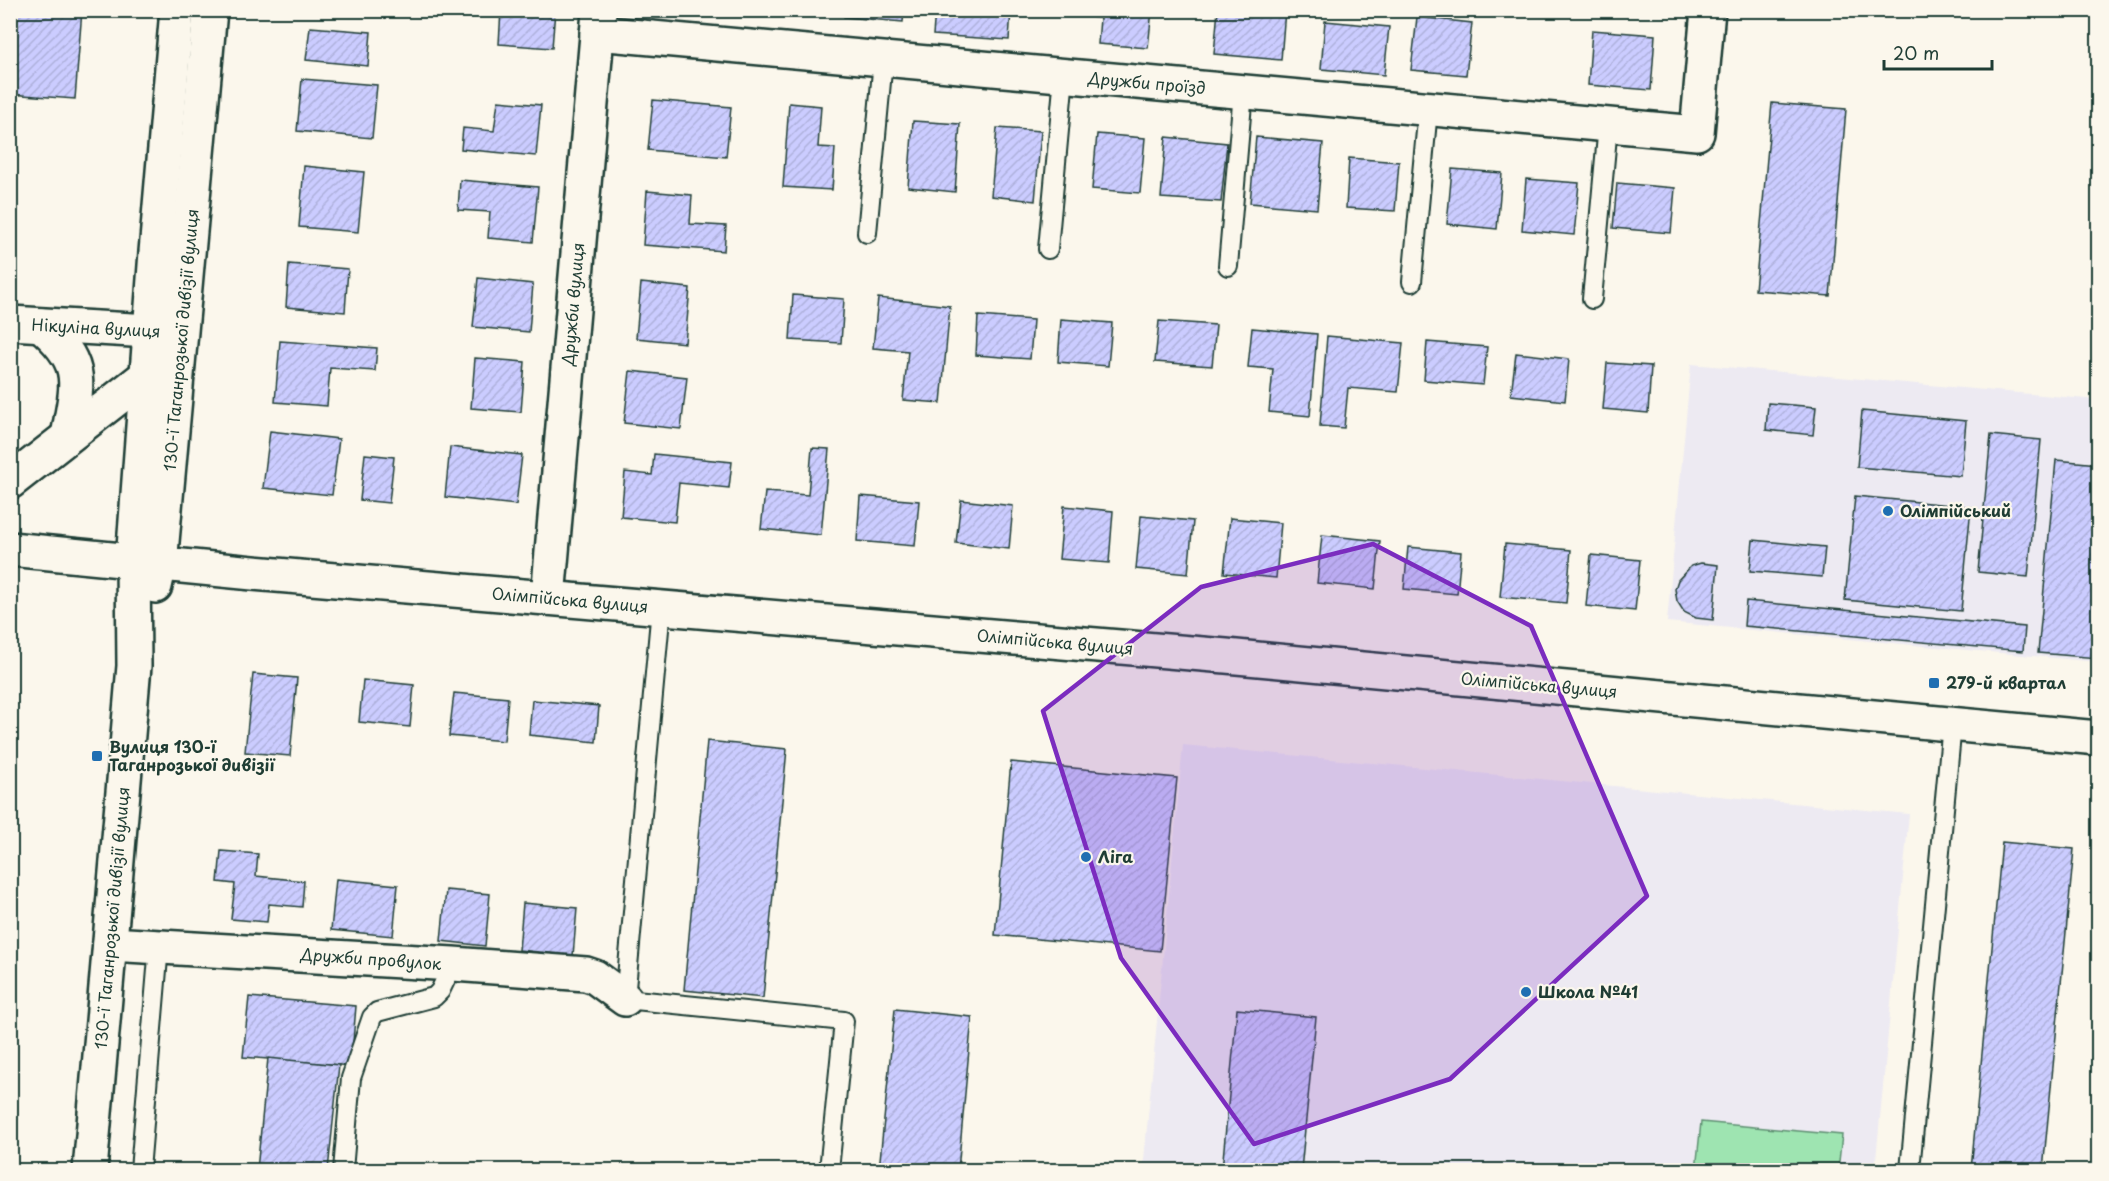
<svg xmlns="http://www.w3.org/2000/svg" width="2109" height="1181" font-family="'Playpen Sans',sans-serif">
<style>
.built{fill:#edeaf2}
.pitch{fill:#9ee4b1;stroke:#5e9072;stroke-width:1.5}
.building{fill:url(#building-hatch);stroke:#1f3d34;stroke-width:1.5}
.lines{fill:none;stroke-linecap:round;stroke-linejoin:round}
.lane-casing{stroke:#1f3d34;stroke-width:22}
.street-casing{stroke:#1f3d34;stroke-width:38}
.secondary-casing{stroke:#1f3d34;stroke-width:38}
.lane{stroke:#fbf7ec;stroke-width:18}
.street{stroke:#fbf7ec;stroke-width:33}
.secondary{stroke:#fbf7ec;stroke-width:33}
.marked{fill:#7b2cbf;fill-opacity:0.2;stroke:#7b2cbf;stroke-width:4.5;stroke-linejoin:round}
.poi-dot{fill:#1f6fb2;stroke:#fbf7ec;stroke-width:2}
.labels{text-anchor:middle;stroke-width:4.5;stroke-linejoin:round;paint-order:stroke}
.street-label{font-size:16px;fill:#1f3d34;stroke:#fbf7ec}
.poi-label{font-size:16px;font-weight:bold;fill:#1f3d34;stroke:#fbf7ec;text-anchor:start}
</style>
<defs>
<pattern id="building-hatch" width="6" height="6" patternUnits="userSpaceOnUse" patternTransform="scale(1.5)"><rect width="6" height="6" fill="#cbccff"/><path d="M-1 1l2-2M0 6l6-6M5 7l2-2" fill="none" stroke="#aeb0db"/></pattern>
</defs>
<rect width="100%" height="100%" fill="#fbf7ec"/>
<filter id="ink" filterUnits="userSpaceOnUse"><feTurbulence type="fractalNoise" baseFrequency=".0167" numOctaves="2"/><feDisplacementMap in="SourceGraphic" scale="12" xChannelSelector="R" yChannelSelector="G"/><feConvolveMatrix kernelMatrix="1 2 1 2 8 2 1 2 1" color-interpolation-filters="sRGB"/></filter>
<g filter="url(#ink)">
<!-- built -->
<g class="built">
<polygon points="1691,364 2098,400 2098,662 1667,622"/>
<polygon points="1183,745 1909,814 1875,1170 1143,1170"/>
</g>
<!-- pitch -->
<polygon class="pitch" points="1701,1122 1842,1135 1838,1170 1696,1170"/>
<!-- building -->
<g class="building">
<polygon points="10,10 82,10 75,99 10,94"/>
<polygon points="501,10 555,10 552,48 499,44"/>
<polygon points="844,10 904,10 903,22 844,17"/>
<polygon points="935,10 1011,10 1009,40 933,35"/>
<polygon points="1055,10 1152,10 1148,48 1098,44 1100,18 1055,14"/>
<polygon points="1218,10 1285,10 1281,60 1214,54"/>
<polygon points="1417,17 1472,23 1466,75 1411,70"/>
<polygon points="1325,21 1389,27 1384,75 1321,69"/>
<polygon points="310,27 371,32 368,66 306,60"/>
<polygon points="1592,30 1655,35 1651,90 1588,85"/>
<polygon points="302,79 377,85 372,138 297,131"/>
<polygon points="653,100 731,107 726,157 648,150"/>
<polygon points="498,101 541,105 536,156 461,149 463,128 494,131"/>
<polygon points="789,103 821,106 818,147 835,148 832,190 783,187"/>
<polygon points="1772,103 1846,109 1830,296 1755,290"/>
<polygon points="913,121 960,124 955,192 908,187"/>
<polygon points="997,128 1041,131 1035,201 991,196"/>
<polygon points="1097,134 1145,138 1140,193 1092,189"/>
<polygon points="1166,137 1227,143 1221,202 1161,198"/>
<polygon points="1256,137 1323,143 1317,209 1250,203"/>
<polygon points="1349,158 1399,162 1395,211 1346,208"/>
<polygon points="304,166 364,172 358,232 299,227"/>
<polygon points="1452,169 1502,173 1497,229 1447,224"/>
<polygon points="1526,179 1579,183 1574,235 1522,230"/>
<polygon points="460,180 538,187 533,242 488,238 490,212 458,210"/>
<polygon points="1617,183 1675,188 1671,233 1613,228"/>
<polygon points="647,191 692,195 690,224 726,226 724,251 643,245"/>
<polygon points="289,264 348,269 345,312 286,307"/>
<polygon points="478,278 533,284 529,332 473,327"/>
<polygon points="641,283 690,288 685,343 636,338"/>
<polygon points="793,295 844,299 841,343 790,340"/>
<polygon points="878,298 950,306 941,403 903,400 908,351 873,348"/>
<polygon points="978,316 1033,320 1030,359 976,355"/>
<polygon points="1061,319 1112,323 1108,366 1058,362"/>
<polygon points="1159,321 1216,325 1212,366 1155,362"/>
<polygon points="1252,328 1317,334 1310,416 1269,412 1273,369 1248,367"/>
<polygon points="1327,336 1403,343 1398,392 1348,388 1344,428 1320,426"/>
<polygon points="280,341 377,348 375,371 330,368 327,406 275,402"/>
<polygon points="1427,342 1487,347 1483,385 1424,380"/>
<polygon points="1516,353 1569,359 1565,401 1511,395"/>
<polygon points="475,358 525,362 521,412 471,408"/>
<polygon points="1607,363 1651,366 1648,413 1603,409"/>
<polygon points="630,371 687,377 681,429 624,423"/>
<polygon points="1768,403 1816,407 1813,435 1766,430"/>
<polygon points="1862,411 1966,421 1961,476 1857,467"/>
<polygon points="270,431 339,439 332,495 263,488"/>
<polygon points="1991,435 2041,440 2028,577 1978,572"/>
<polygon points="450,447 522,455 516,505 445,497"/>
<polygon points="812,448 829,449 821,535 761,529 765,492 808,495"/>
<polygon points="365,454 394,457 389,503 360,500"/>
<polygon points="654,454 732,462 729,488 679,483 675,522 621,517 625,472 652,475"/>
<polygon points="2056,460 2098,464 2098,658 2038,653"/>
<polygon points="860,496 919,501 915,546 857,541"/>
<polygon points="1855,496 1971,507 1961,611 1845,600"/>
<polygon points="961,500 1013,506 1009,549 956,543"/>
<polygon points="1064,506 1113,511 1109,563 1059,559"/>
<polygon points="1141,516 1193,521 1188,574 1136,569"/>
<polygon points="1230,518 1281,523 1276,578 1224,573"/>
<polygon points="1322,535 1380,541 1375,589 1317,583"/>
<polygon points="1753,540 1825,547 1822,577 1750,571"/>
<polygon points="1505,544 1571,550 1566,603 1500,597"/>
<polygon points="1408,547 1461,552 1457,594 1404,589"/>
<polygon points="1591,555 1640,560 1635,611 1586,606"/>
<polygon points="1701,563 1718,565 1713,620 1696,618 1684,612 1677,601 1675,589 1678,580 1691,566"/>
<polygon points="1746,601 2025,627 2023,651 1744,626"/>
<polygon points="253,674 297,678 290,756 245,752"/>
<polygon points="363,680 414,685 410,727 359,722"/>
<polygon points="454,693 508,698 504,741 449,736"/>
<polygon points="532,700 599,706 596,742 529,735"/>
<polygon points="707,741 787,749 763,998 684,990"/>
<polygon points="1011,762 1177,778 1160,951 995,935"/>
<polygon points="2002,842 2074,849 2043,1170 1971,1170"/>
<polygon points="221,851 258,854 256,876 304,881 302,907 269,904 267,922 231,919 235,884 218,882"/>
<polygon points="336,879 398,885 393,936 331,930"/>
<polygon points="446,890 490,894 485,946 441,941"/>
<polygon points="523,903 577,908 573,956 519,950"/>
<polygon points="249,997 356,1006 351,1066 243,1057"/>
<polygon points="895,1009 972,1017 958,1170 879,1170"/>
<polygon points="1237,1009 1316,1017 1301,1170 1222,1170"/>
<polygon points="268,1058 339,1065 328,1170 257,1170"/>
</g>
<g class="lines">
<defs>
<g id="lane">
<polyline points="867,233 883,60"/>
<polyline points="1048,249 1064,76"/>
<polyline points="1228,266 1243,92"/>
<polyline points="1412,282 1428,109"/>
<polyline points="1592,299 1608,125"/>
<polyline points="661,608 625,999 844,1021 829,1170"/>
<polyline points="140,1170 159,946"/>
<polyline points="343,1170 351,1078 372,1017 377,1012 434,997 440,991 453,964"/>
<polyline points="1910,1170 1952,724"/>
</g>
<g id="street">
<polyline points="597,33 1697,133 1708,10"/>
<polyline points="10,323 150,331"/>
<polyline points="548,598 599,12"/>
<polyline points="110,944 453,964 586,974 595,977 625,999"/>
</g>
<g id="secondary">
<path d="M41,325C86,364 78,382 68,436"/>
<polyline points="10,482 147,375"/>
<polyline points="10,549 253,573 1226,656 2098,738"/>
<polyline points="155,586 160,564 210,10"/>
<polyline points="90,1170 134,666 133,561 156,252 177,10"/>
</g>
</defs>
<!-- lane casing -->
<use href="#lane" class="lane-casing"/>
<!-- street casing -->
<use href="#street" class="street-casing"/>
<!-- secondary casing -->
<use href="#secondary" class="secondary-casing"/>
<!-- lane -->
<use href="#lane" class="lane"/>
<!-- street -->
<use href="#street" class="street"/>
<!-- secondary -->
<use href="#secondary" class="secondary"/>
</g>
</g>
<!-- marked area -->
<path class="marked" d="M1373,544L1531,626L1647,896L1450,1079L1254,1144L1121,958L1043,711L1201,587Z"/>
<!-- markers -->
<g class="poi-dot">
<circle cx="1888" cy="511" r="6"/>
<rect x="1928" y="677" width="12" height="12" rx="3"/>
<rect x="91" y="750" width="12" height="12" rx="3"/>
<circle cx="1086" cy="857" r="6"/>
<circle cx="1526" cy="992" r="6"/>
</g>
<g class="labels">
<!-- street labels -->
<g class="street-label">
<text transform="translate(1147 83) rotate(5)" y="6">Дружби проїзд</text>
<text transform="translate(573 304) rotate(-85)" y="6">Дружби вулиця</text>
<text transform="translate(96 328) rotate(3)" y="6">Нікуліна вулиця</text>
<text transform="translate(181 340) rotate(-85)" y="6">130-ї Таганрозької дивізії вулиця</text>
<text transform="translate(570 600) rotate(5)" y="6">Олімпійська вулиця</text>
<text transform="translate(1055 642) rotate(5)" y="6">Олімпійська вулиця</text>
<text transform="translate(1539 685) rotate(5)" y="6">Олімпійська вулиця</text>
<text transform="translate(112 918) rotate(-85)" y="6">130-ї Таганрозької дивізії вулиця</text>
<text transform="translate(371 959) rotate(4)" y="6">Дружби провулок</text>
</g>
<!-- poi labels -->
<g class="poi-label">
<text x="1900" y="517">Олімпійський</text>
<text x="1946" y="689">279-й квартал</text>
<text x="109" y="753">Вулиця 130-ї<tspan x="109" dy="18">Таганрозької дивізії</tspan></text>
<text x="1098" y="863">Ліга</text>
<text x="1538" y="998">Школа №41</text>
</g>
</g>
<!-- margin -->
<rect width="2109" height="1181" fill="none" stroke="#fbf7ec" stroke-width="36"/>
<rect x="18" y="18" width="2073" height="1145" fill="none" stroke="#1f3d34" stroke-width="2" filter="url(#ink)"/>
<!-- scale -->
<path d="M1884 60v9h108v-9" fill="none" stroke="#1f3d34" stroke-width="3"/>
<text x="1893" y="60" font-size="18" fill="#1f3d34" stroke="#fbf7ec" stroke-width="4.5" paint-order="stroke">20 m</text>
</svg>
